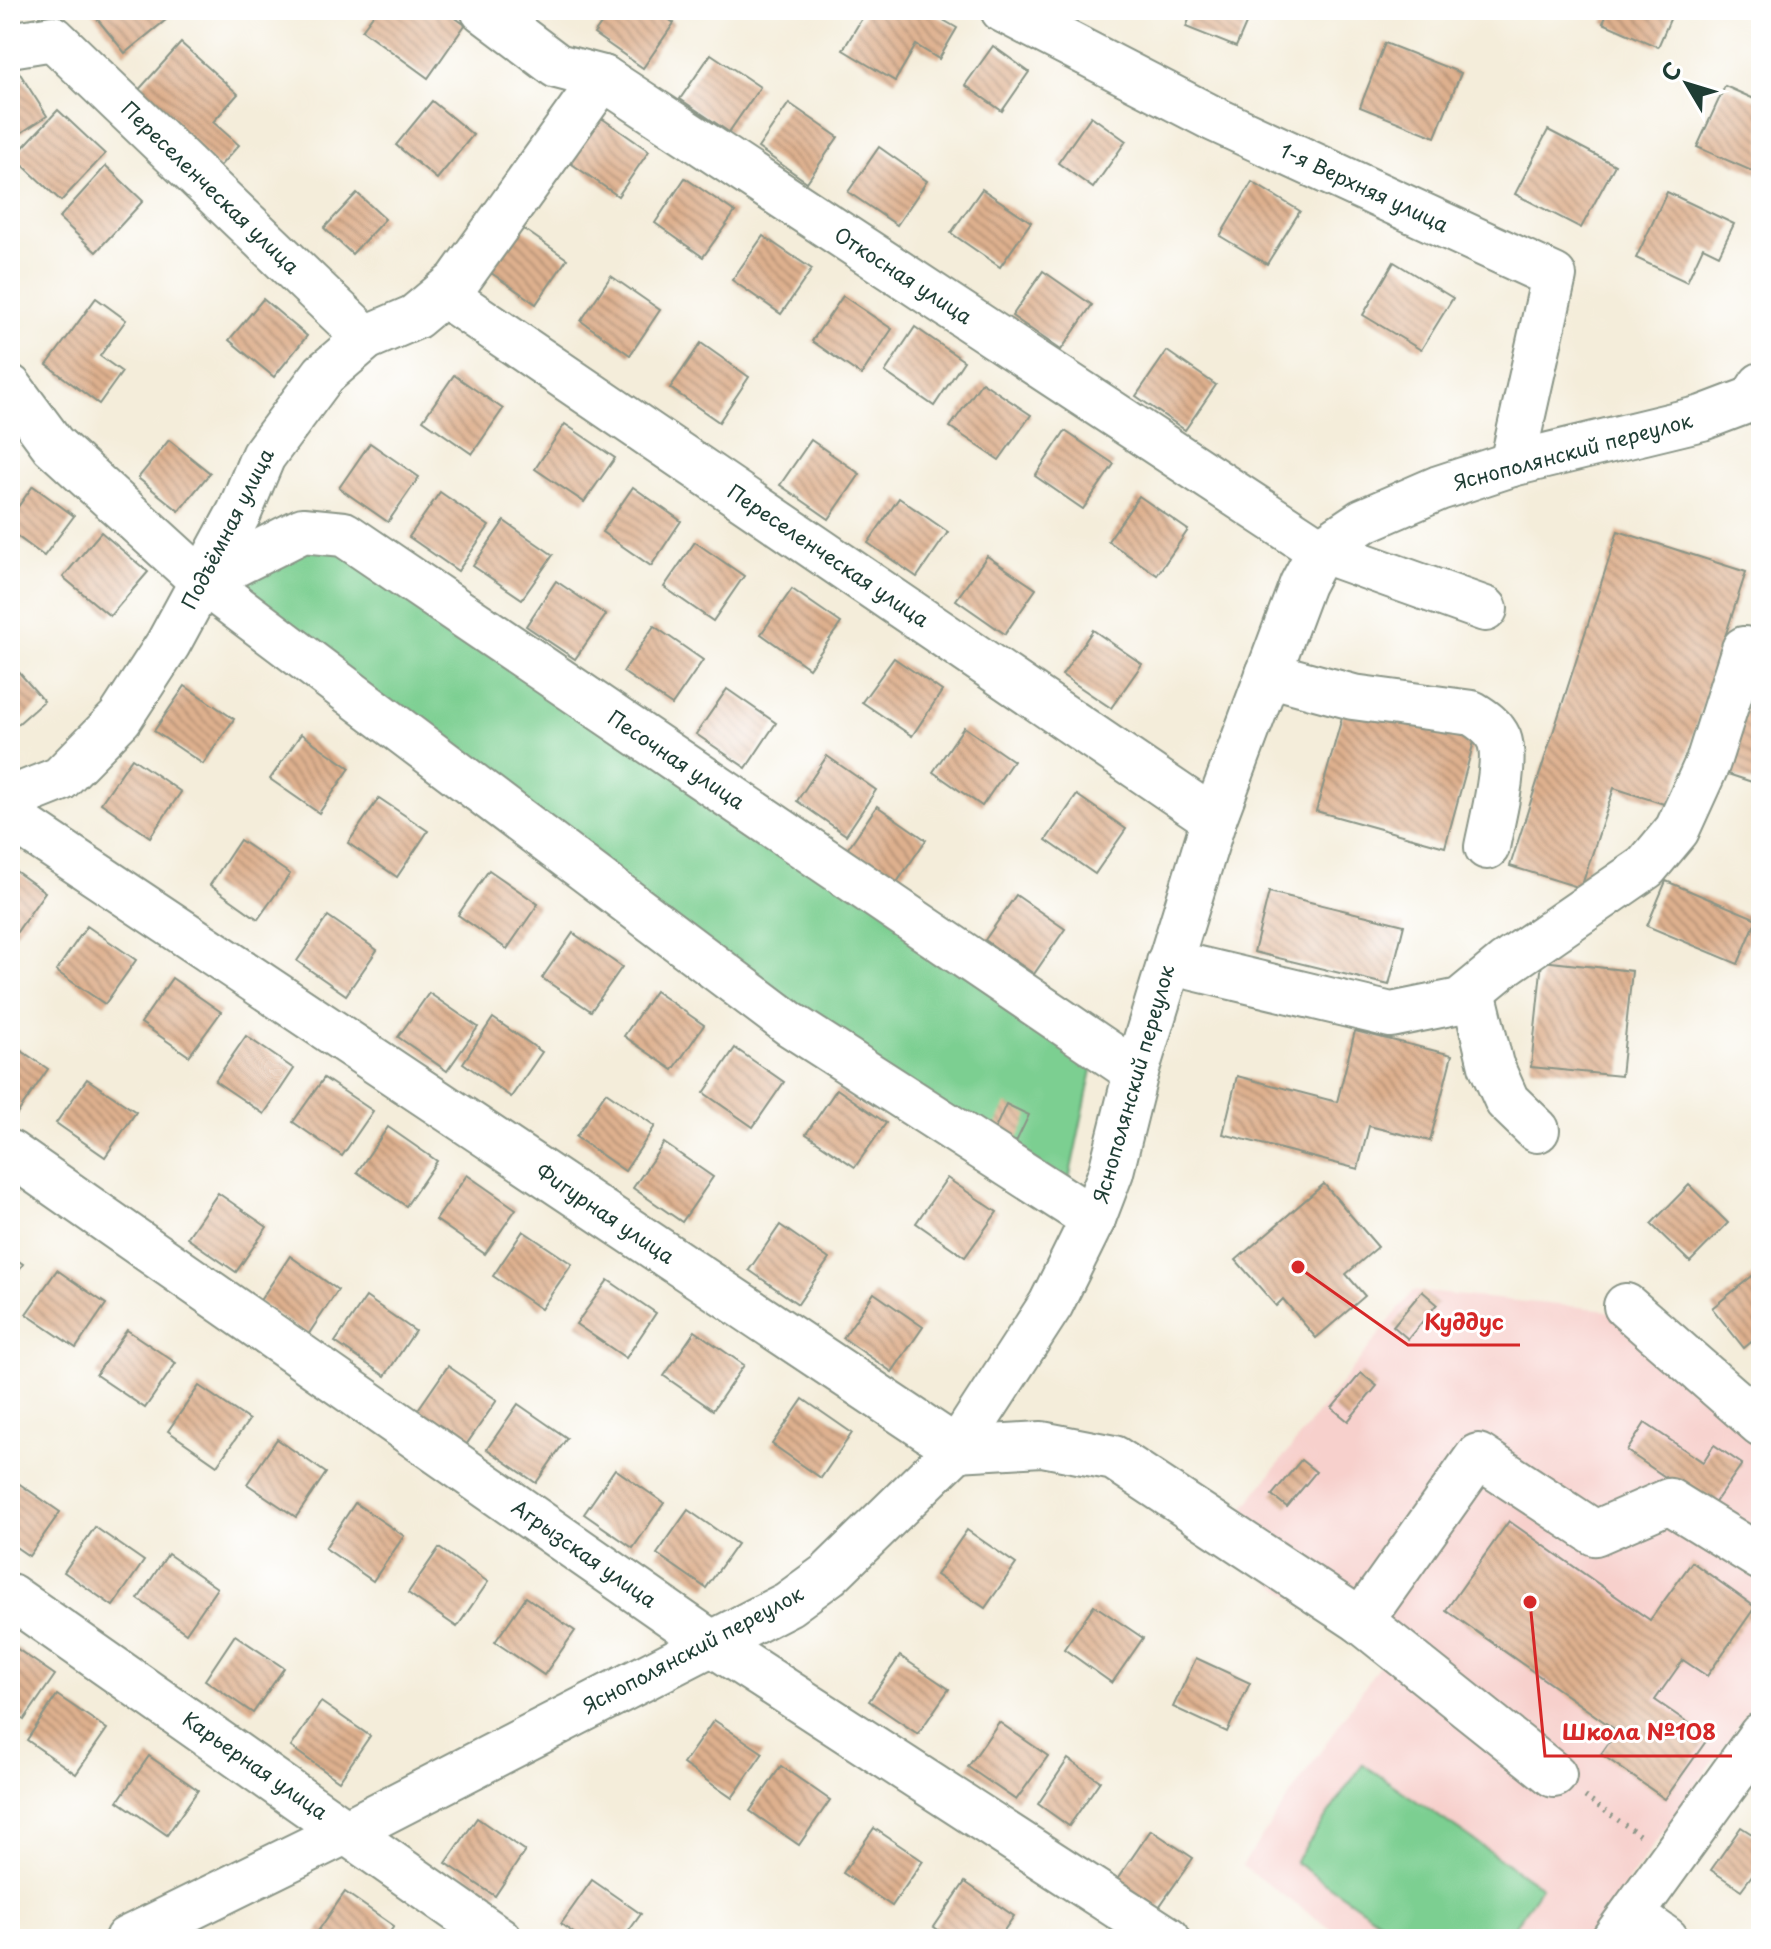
<svg xmlns="http://www.w3.org/2000/svg" width="1771" height="1949" font-family="'Playpen Sans',sans-serif">
<style>
.built{fill:#f7d0cc}
.park{fill:#7ccf91;stroke:#4e8662;stroke-width:2}
.building{fill:url(#building-back-hatch)}
.lines{fill:none;stroke-linecap:round;stroke-linejoin:round}
.minor-casing{stroke:#8a9587;stroke-width:48}
.path{stroke:#8a9587;stroke-width:5;stroke-dasharray:2 6;stroke-linecap:butt}
.minor{stroke:#fff;stroke-width:44}
.labels{text-anchor:middle;stroke-width:6;stroke-linejoin:round;paint-order:stroke}
.street-label{font-size:20px;fill:#1f3d34;stroke:#fff}
.leader{fill:none;stroke:#d62828;stroke-width:3}
.callout-dot{fill:#d62828;stroke:#fff;stroke-width:3}
.callout-label{font-size:22px;text-anchor:middle;font-weight:bold;fill:#d62828;stroke:#fff;stroke-width:6;stroke-linejoin:round;paint-order:stroke}
</style>
<defs>
<pattern id="building-back-hatch" width="6" height="6" patternUnits="userSpaceOnUse" patternTransform="scale(2)"><rect width="6" height="6" fill="#deb08e"/><path d="M-1 5l2 2M0 0l6 6M5-1l2 2" fill="none" stroke="#b39075"/></pattern>
</defs>
<rect width="100%" height="100%" fill="#fff"/>
<filter id="ink" filterUnits="userSpaceOnUse"><feTurbulence type="fractalNoise" baseFrequency=".0125" numOctaves="2"/><feDisplacementMap in="SourceGraphic" scale="16" xChannelSelector="R" yChannelSelector="G"/><feConvolveMatrix kernelMatrix="1 2 1 2 8 2 1 2 1" color-interpolation-filters="sRGB"/></filter>
<filter id="wash" filterUnits="userSpaceOnUse"><feTurbulence type="fractalNoise" baseFrequency=".006" numOctaves="4" result="noise"/><feDisplacementMap in="SourceGraphic" scale="32" xChannelSelector="R" yChannelSelector="G"/><feGaussianBlur stdDeviation="1.8" result="paint"/><feColorMatrix in="noise" values="0 0 0 0 0 0 0 0 0 0 0 0 0 0 0 0 0 1.4 0 .05"/><feComposite in="paint" operator="in"/></filter>
<g filter="url(#wash)">
<rect width="100%" height="100%" fill="#f4edda"/>
<!-- built -->
<polygon class="built" points="1413,1291 1600,1309 1614,1314 1761,1439 1761,1694 1587,1939 1345,1939 1242,1866 1383,1660 1216,1544"/>
<!-- park -->
<g class="park">
<polygon points="301,521 1098,1042 1062,1213 219,604"/>
<polygon points="1363,1764 1541,1887 1506,1939 1406,1939 1295,1862"/>
</g>
<g id="blocks">
<!-- building -->
<g class="building">
<polygon points="90,10 160,10 167,19 125,53"/>
<polygon points="377,10 445,10 465,25 428,78 362,30"/>
<polygon points="611,10 655,10 674,23 643,68 594,34"/>
<polygon points="867,10 926,10 957,28 939,59 916,45 895,81 843,50"/>
<polygon points="1193,10 1252,10 1236,47 1186,27"/>
<polygon points="1609,10 1674,10 1658,47 1603,23"/>
<polygon points="181,43 238,94 213,122 239,145 218,168 135,94"/>
<polygon points="1385,43 1461,73 1435,137 1360,107"/>
<polygon points="993,46 1029,72 1002,111 965,85"/>
<polygon points="711,54 760,87 729,132 680,99"/>
<polygon points="10,58 47,116 10,140"/>
<polygon points="1725,86 1761,102 1761,175 1697,147"/>
<polygon points="432,101 473,135 437,179 396,145"/>
<polygon points="789,103 838,137 807,182 758,148"/>
<polygon points="58,110 105,154 61,201 14,157"/>
<polygon points="1091,116 1126,141 1093,188 1058,163"/>
<polygon points="600,117 649,151 618,196 569,162"/>
<polygon points="1548,130 1615,165 1581,228 1515,194"/>
<polygon points="879,147 927,181 897,225 848,192"/>
<polygon points="106,166 143,201 96,252 59,218"/>
<polygon points="685,178 735,212 703,257 655,223"/>
<polygon points="1252,182 1300,211 1267,264 1220,236"/>
<polygon points="982,189 1031,222 1000,267 951,233"/>
<polygon points="1667,192 1734,224 1719,255 1703,247 1687,282 1636,258"/>
<polygon points="357,193 385,219 352,254 324,228"/>
<polygon points="518,225 567,259 536,304 487,270"/>
<polygon points="763,236 812,269 781,314 732,280"/>
<polygon points="1394,262 1453,298 1421,350 1363,315"/>
<polygon points="1043,271 1092,305 1061,350 1012,316"/>
<polygon points="611,276 660,310 630,355 581,321"/>
<polygon points="843,296 892,329 861,375 812,341"/>
<polygon points="96,298 126,320 100,356 122,372 99,404 47,365"/>
<polygon points="263,299 307,336 274,377 229,340"/>
<polygon points="915,327 964,361 934,406 885,372"/>
<polygon points="701,343 749,377 719,422 670,388"/>
<polygon points="1167,351 1216,385 1185,430 1136,396"/>
<polygon points="454,375 503,409 472,454 423,420"/>
<polygon points="982,382 1031,415 999,460 950,427"/>
<polygon points="565,424 615,458 584,502 535,469"/>
<polygon points="1065,431 1114,464 1083,509 1035,476"/>
<polygon points="169,440 210,473 179,511 138,478"/>
<polygon points="811,440 860,474 829,519 780,485"/>
<polygon points="370,443 419,477 388,522 339,488"/>
<polygon points="33,486 74,516 44,556 10,531 10,518"/>
<polygon points="633,487 681,521 651,566 602,532"/>
<polygon points="440,492 489,526 458,571 409,537"/>
<polygon points="1139,496 1188,530 1157,575 1108,541"/>
<polygon points="899,498 948,532 917,577 868,543"/>
<polygon points="504,521 553,555 522,599 473,566"/>
<polygon points="1618,531 1746,572 1670,806 1614,788 1581,888 1510,866"/>
<polygon points="101,532 148,572 110,616 63,577"/>
<polygon points="695,542 744,576 713,621 664,587"/>
<polygon points="987,556 1036,589 1005,634 956,600"/>
<polygon points="556,581 606,615 575,659 526,626"/>
<polygon points="792,589 841,623 809,668 761,634"/>
<polygon points="654,626 703,660 672,705 623,672"/>
<polygon points="1093,630 1142,664 1111,708 1062,675"/>
<polygon points="894,658 942,691 912,736 862,702"/>
<polygon points="1761,661 1761,785 1725,773"/>
<polygon points="10,662 44,701 10,731"/>
<polygon points="185,686 234,719 203,764 154,731"/>
<polygon points="727,689 776,723 746,768 696,734"/>
<polygon points="1346,703 1475,738 1445,847 1316,811"/>
<polygon points="964,727 1013,761 982,806 933,772"/>
<polygon points="301,734 350,768 319,813 270,779"/>
<polygon points="827,756 876,790 846,835 797,801"/>
<polygon points="132,758 181,792 150,837 101,803"/>
<polygon points="1077,795 1126,829 1095,874 1046,840"/>
<polygon points="379,798 428,831 397,877 348,843"/>
<polygon points="877,806 926,840 895,885 846,851"/>
<polygon points="240,840 290,874 258,919 210,885"/>
<polygon points="10,867 45,892 14,936 10,933"/>
<polygon points="489,870 538,904 507,949 458,915"/>
<polygon points="1666,881 1757,919 1738,964 1647,926"/>
<polygon points="1269,892 1404,925 1389,985 1254,952"/>
<polygon points="1016,895 1065,929 1034,974 985,940"/>
<polygon points="328,916 377,950 346,995 297,961"/>
<polygon points="87,926 136,960 105,1004 56,971"/>
<polygon points="573,933 622,967 591,1011 542,978"/>
<polygon points="1542,961 1632,971 1621,1076 1531,1067"/>
<polygon points="172,978 221,1012 189,1056 141,1023"/>
<polygon points="655,991 704,1025 673,1070 624,1036"/>
<polygon points="429,993 478,1027 447,1071 398,1037"/>
<polygon points="493,1018 542,1052 511,1097 463,1063"/>
<polygon points="1355,1031 1452,1055 1430,1141 1369,1126 1358,1169 1223,1134 1237,1076 1337,1102"/>
<polygon points="246,1036 294,1069 264,1114 215,1081"/>
<polygon points="10,1043 48,1069 17,1114 10,1109"/>
<polygon points="735,1048 784,1082 753,1127 704,1093"/>
<polygon points="324,1078 373,1111 342,1156 293,1122"/>
<polygon points="87,1079 136,1112 105,1157 56,1123"/>
<polygon points="837,1089 886,1123 855,1167 806,1134"/>
<polygon points="606,1092 655,1126 625,1171 576,1137"/>
<polygon points="1006,1104 1029,1115 1016,1142 994,1131"/>
<polygon points="388,1127 437,1161 406,1206 357,1172"/>
<polygon points="664,1143 713,1177 682,1222 633,1188"/>
<polygon points="467,1175 516,1209 485,1254 436,1220"/>
<polygon points="947,1178 997,1212 965,1257 916,1223"/>
<polygon points="1324,1184 1378,1247 1346,1274 1365,1296 1316,1338 1283,1299 1276,1306 1236,1260"/>
<polygon points="1689,1185 1728,1223 1690,1262 1651,1224"/>
<polygon points="218,1193 267,1227 236,1272 187,1238"/>
<polygon points="780,1225 829,1259 798,1304 749,1270"/>
<polygon points="523,1231 572,1264 541,1309 493,1276"/>
<polygon points="10,1255 23,1264 10,1283"/>
<polygon points="290,1256 338,1290 308,1335 259,1302"/>
<polygon points="1761,1269 1761,1334 1744,1348 1712,1308"/>
<polygon points="57,1270 106,1304 76,1348 26,1314"/>
<polygon points="608,1280 656,1313 626,1358 576,1324"/>
<polygon points="1422,1291 1437,1304 1408,1339 1393,1326"/>
<polygon points="874,1293 923,1327 892,1372 843,1338"/>
<polygon points="366,1297 415,1331 385,1376 335,1342"/>
<polygon points="127,1330 176,1363 145,1408 96,1375"/>
<polygon points="695,1331 744,1365 713,1410 664,1376"/>
<polygon points="448,1366 497,1400 466,1445 417,1411"/>
<polygon points="1361,1373 1377,1386 1348,1421 1332,1408"/>
<polygon points="199,1386 249,1420 217,1465 168,1431"/>
<polygon points="803,1399 852,1433 821,1478 772,1444"/>
<polygon points="518,1404 567,1438 536,1483 487,1449"/>
<polygon points="1645,1423 1703,1462 1714,1445 1742,1464 1711,1508 1627,1451"/>
<polygon points="277,1439 326,1473 296,1517 247,1484"/>
<polygon points="1301,1460 1316,1472 1287,1507 1272,1495"/>
<polygon points="615,1469 664,1503 633,1548 584,1514"/>
<polygon points="11,1478 60,1512 29,1556 10,1543"/>
<polygon points="355,1503 404,1536 373,1581 325,1548"/>
<polygon points="688,1510 737,1544 706,1588 657,1554"/>
<polygon points="1509,1521 1650,1620 1692,1562 1755,1607 1707,1676 1683,1660 1655,1700 1709,1737 1665,1799 1601,1754 1617,1731 1446,1610"/>
<polygon points="95,1527 144,1561 113,1606 64,1572"/>
<polygon points="967,1530 1016,1564 985,1608 936,1575"/>
<polygon points="439,1548 488,1582 457,1627 408,1593"/>
<polygon points="168,1554 217,1588 186,1633 138,1599"/>
<polygon points="526,1597 575,1631 544,1675 495,1642"/>
<polygon points="1094,1605 1143,1638 1112,1683 1064,1649"/>
<polygon points="235,1635 284,1668 253,1713 205,1680"/>
<polygon points="10,1644 55,1675 24,1720 10,1710"/>
<polygon points="900,1656 949,1689 918,1734 869,1701"/>
<polygon points="1196,1658 1250,1683 1227,1732 1173,1707"/>
<polygon points="57,1695 107,1729 76,1774 27,1740"/>
<polygon points="321,1702 370,1736 339,1781 291,1747"/>
<polygon points="714,1720 763,1753 732,1798 683,1764"/>
<polygon points="999,1722 1048,1756 1016,1800 968,1767"/>
<polygon points="149,1756 198,1790 167,1835 118,1801"/>
<polygon points="1068,1759 1100,1781 1069,1826 1038,1804"/>
<polygon points="781,1766 830,1800 799,1845 750,1811"/>
<polygon points="477,1818 525,1851 495,1896 446,1863"/>
<polygon points="1741,1827 1761,1840 1761,1863 1741,1890 1711,1870"/>
<polygon points="874,1828 923,1861 892,1906 843,1873"/>
<polygon points="1151,1830 1193,1858 1157,1910 1116,1881"/>
<polygon points="592,1880 641,1914 623,1939 582,1939 561,1924"/>
<polygon points="965,1882 1014,1916 998,1939 952,1939 934,1927"/>
<polygon points="345,1892 394,1926 385,1939 314,1937"/>
</g>
</g>
</g>
<g filter="url(#ink)">
<use href="#blocks" fill-opacity="0" stroke="#8a9587" stroke-width="2"/>
<g class="lines">
<defs>
<g id="minor">
<polyline points="483,10 557,66 603,78 1320,550 1485,609"/>
<polyline points="1003,10 1214,119 1554,276 1512,464"/>
<polyline points="10,45 53,38 366,338"/>
<polyline points="443,294 1214,819"/>
<polyline points="10,387 53,445 202,581 790,1024 1093,1219"/>
<polyline points="202,581 303,530 344,534 1136,1072"/>
<path d="M1268,674L1353,697L1472,713C1482,719 1494,727 1499,739C1508,762 1492,821 1487,847"/>
<polyline points="10,799 60,779 120,718 168,644 239,513 263,456 324,374 366,338 415,317 457,282 603,78"/>
<polyline points="10,817 957,1449 1042,1444 1114,1458 1361,1621 1478,1456 1595,1533 1669,1501 1761,1558"/>
<polyline points="1169,962 1391,1015 1460,1001 1505,964 1646,867 1677,830 1708,762 1744,649"/>
<polyline points="1473,991 1491,1065 1507,1101 1537,1130"/>
<polyline points="10,1153 710,1642 1168,1939"/>
<polyline points="1626,1306 1761,1424"/>
<polyline points="10,1596 499,1939"/>
<polyline points="1361,1621 1554,1775"/>
<polyline points="1632,1915 1666,1939"/>
<polyline points="127,1939 349,1830 788,1604 829,1574 957,1449 1051,1304 1093,1219 1111,1172 1136,1072 1214,819 1302,584 1320,550 1363,521 1439,488 1512,464 1702,418 1752,399 1761,385"/>
<polyline points="1614,1939 1761,1735"/>
</g>
</defs>
<!-- minor casing -->
<use href="#minor" class="minor-casing"/>
<!-- path -->
<polyline class="path" points="1585,1797 1642,1837"/>
<!-- minor -->
<use href="#minor" class="minor"/>
</g>
</g>
<g class="labels">
<!-- street labels -->
<g class="street-label">
<text transform="translate(210 188) rotate(44)" y="7">Переселенческая улица</text>
<text transform="translate(1364 188) rotate(25)" y="7">1-я Верхняя улица</text>
<text transform="translate(903 276) rotate(33)" y="7">Откосная улица</text>
<text transform="translate(1573 452) rotate(-15)" y="7">Яснополянский переулок</text>
<text transform="translate(228 529) rotate(-63)" y="7">Подъёмная улица</text>
<text transform="translate(828 556) rotate(34)" y="7">Переселенческая улица</text>
<text transform="translate(676 760) rotate(34)" y="7">Песочная улица</text>
<text transform="translate(1134 1084) rotate(-74)" y="7">Яснополянский переулок</text>
<text transform="translate(605 1214) rotate(34)" y="7">Фигурная улица</text>
<text transform="translate(584 1554) rotate(35)" y="7">Агрызская улица</text>
<text transform="translate(693 1650) rotate(-28)" y="7">Яснополянский переулок</text>
<text transform="translate(255 1766) rotate(35)" y="7">Карьерная улица</text>
</g>
</g>
<!-- callouts -->
<path class="leader" d="M1298 1267L1408 1345H1520M1530 1602L1545 1756H1732"/>
<g class="callout-dot">
<circle cx="1298" cy="1267" r="8"/>
<circle cx="1530" cy="1602" r="8"/>
</g>
<g class="callout-label">
<text x="1464" y="1330">Куддус</text>
<text x="1639" y="1740">Школа №108</text>
</g>
<!-- margin -->
<rect width="1771" height="1949" fill="none" stroke="#fff" stroke-width="40"/>
<!-- north arrow -->
<g transform="translate(1687 84) rotate(308)" stroke="#ffffff" stroke-width="6" paint-order="stroke">
<path d="M0-6L14 30L0 20L-14 30Z" fill="#1f3d34"/>
<text y="-12" font-size="22" font-weight="bold" text-anchor="middle" fill="#1f3d34">С</text>
</g>
</svg>
